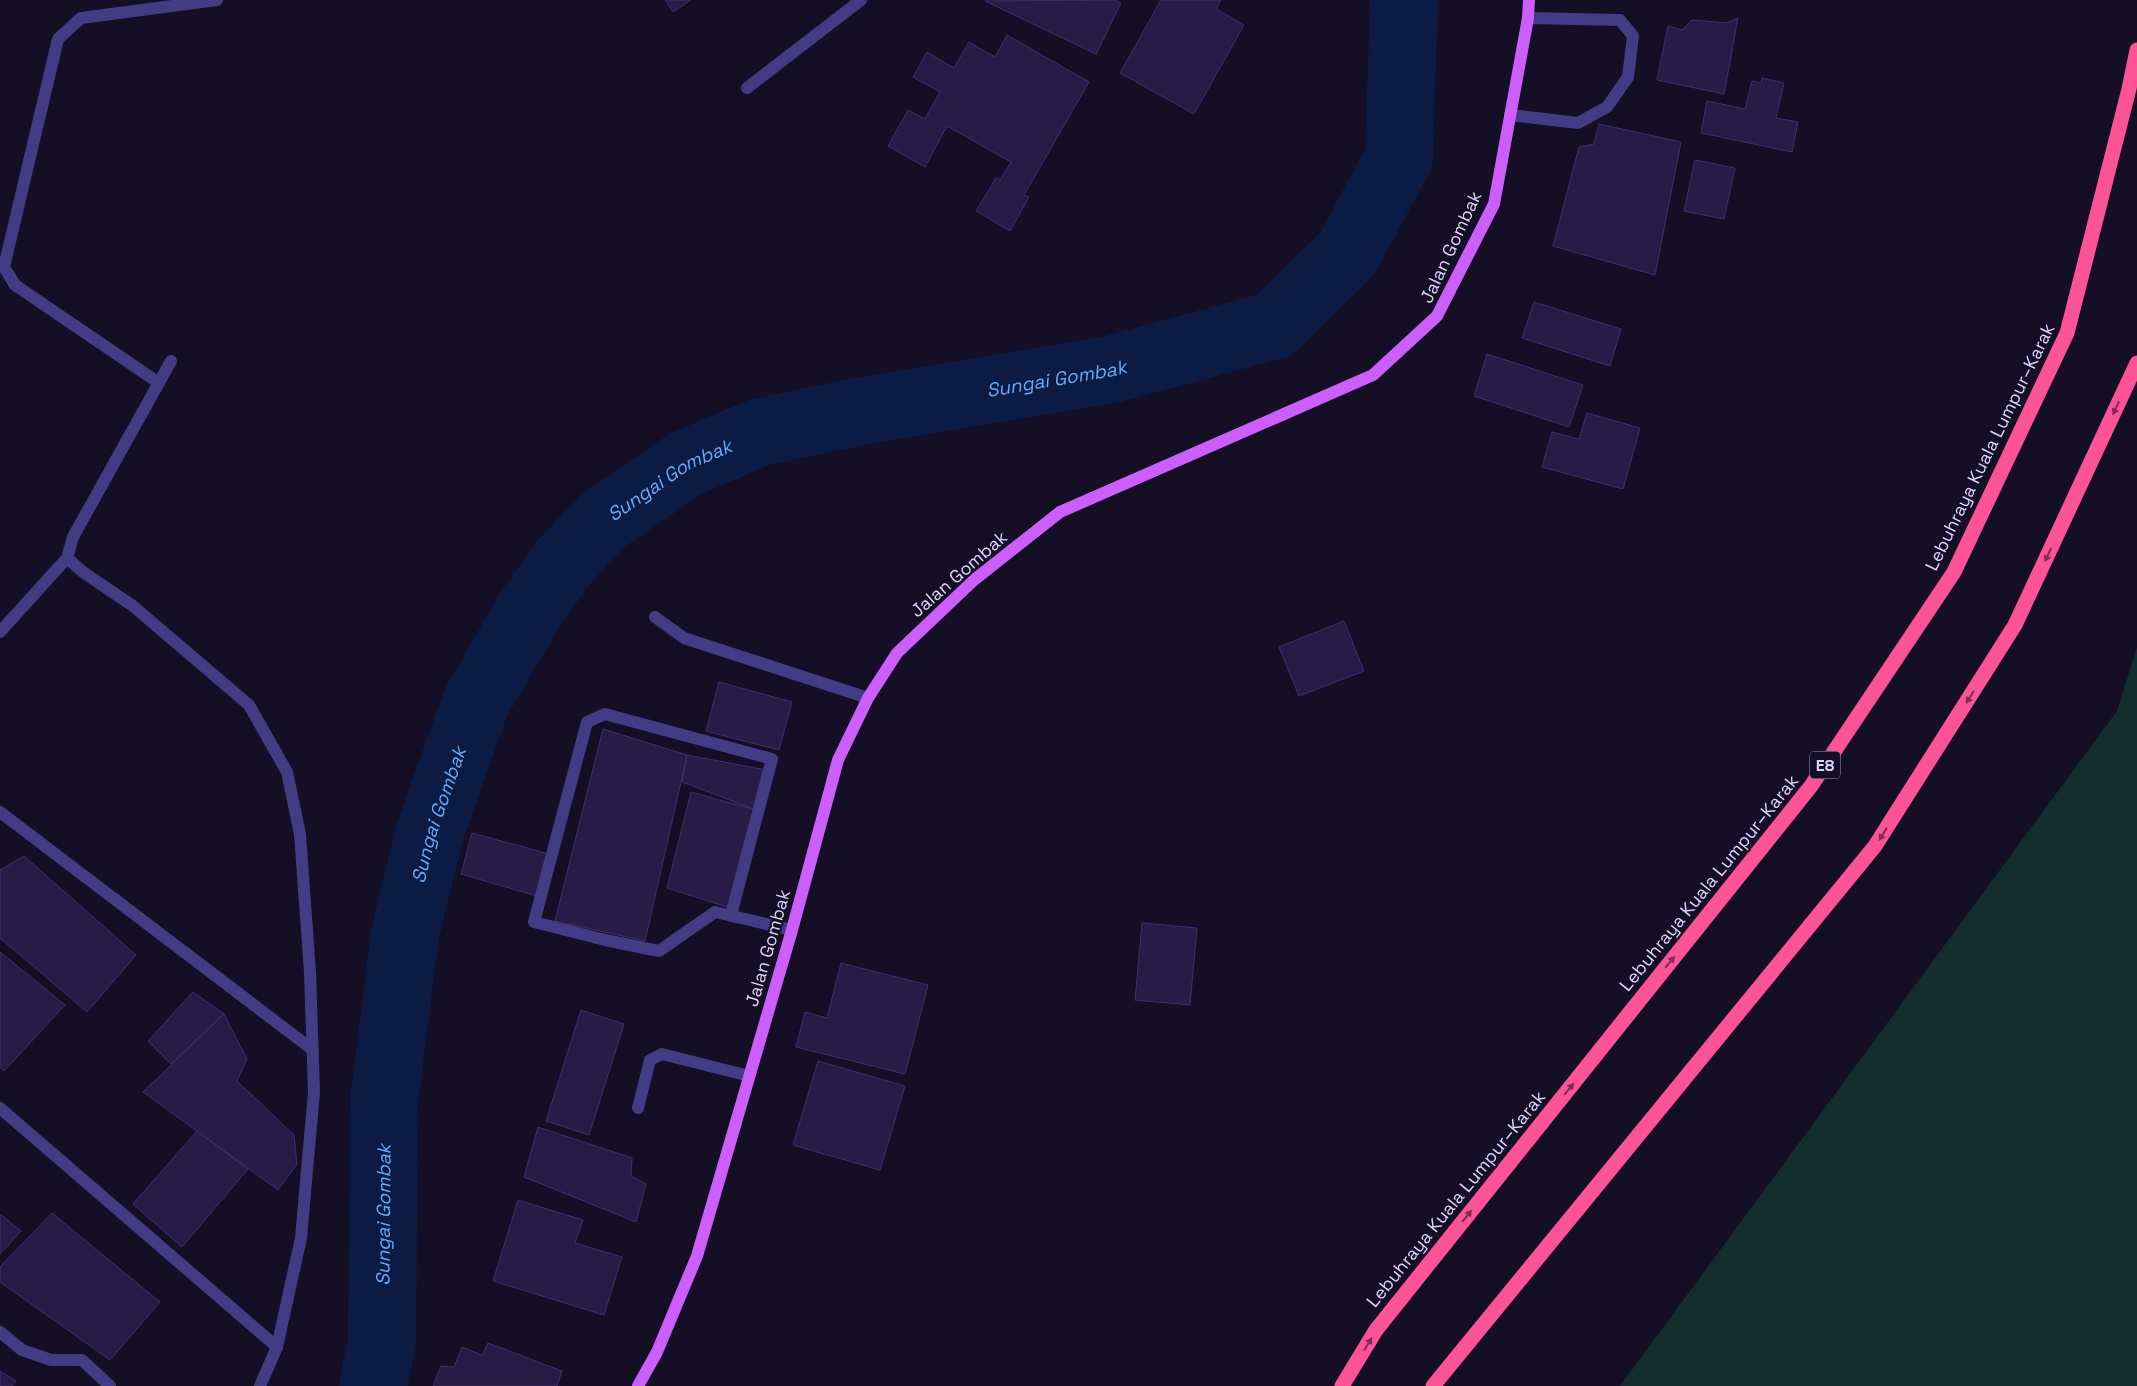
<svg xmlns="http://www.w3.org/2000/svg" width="2137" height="1386" font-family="'Space Grotesk',sans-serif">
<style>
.green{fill:#132e2f}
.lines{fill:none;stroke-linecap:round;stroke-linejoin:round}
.river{stroke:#0b1b43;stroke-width:68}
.building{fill:#271c46;stroke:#402e72}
.minor{stroke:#433b84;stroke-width:12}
.major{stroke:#cc5efc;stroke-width:12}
.highway{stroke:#fc5297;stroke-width:15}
.oneway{fill:#7d2d58}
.labels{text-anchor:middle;stroke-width:4.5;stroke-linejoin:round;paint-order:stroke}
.shield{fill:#150f25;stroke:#a09abd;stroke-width:1}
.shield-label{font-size:16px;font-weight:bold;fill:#dcd5fe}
.street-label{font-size:18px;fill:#dcd5fe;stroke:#150f25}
.water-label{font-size:19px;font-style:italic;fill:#65abfc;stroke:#150f25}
</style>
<rect width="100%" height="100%" fill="#150f25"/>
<!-- green -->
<polygon class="green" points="2137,647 2137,1386 1620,1386 2117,711"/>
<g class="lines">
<!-- river -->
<path class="river" id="s1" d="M373,1386L382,1343L384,1103L405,934L429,835L476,702L531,608L563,563L604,520L687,463L760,432L862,411L1113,369L1275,325L1348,253L1399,157L1404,0"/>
</g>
<!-- building -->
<g class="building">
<polygon points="665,0 691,0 673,12"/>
<polygon points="1115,0 1121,3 1096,54 985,1"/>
<polygon points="1161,0 1221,0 1216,9 1244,25 1194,114 1120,73"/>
<polygon points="1738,18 1724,94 1657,80 1668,26 1682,30 1692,20 1727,23"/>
<polygon points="1007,35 1089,82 1024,195 1029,197 1010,231 976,211 996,178 1000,180 1011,162 947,126 925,167 888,146 908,110 925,119 940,92 913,77 927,52 954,68 969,42 995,57"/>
<polygon points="1762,78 1784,83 1776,118 1798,122 1792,152 1701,133 1707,101 1745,109 1752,81 1761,83"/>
<polygon points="1599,124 1681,142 1655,275 1553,246 1579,147 1594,144"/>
<polygon points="1695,160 1735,168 1724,219 1684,211"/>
<polygon points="1534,302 1621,329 1610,366 1522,338"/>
<polygon points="1487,354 1583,385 1569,427 1474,396"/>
<polygon points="1587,413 1640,428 1623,489 1542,467 1552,432 1579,439"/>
<polygon points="1344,621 1364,671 1299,696 1279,647"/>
<polygon points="719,682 792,702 779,750 706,731"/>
<polygon points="603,729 687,755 645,941 555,921"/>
<polygon points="687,755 766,770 756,810 682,782"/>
<polygon points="691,792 756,810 730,908 667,888"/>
<polygon points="472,833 549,854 537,896 461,874"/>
<polygon points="24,856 136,955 87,1012 0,938 0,870"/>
<polygon points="1142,923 1197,928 1190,1005 1135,1000"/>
<polygon points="0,952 65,1005 4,1071 0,1067"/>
<polygon points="841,963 928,985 905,1074 796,1047 805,1012 827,1018"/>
<polygon points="193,992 224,1014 171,1064 148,1041"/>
<polygon points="581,1010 624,1024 589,1135 546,1121"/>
<polygon points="224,1014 247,1059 237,1081 294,1135 297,1164 278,1190 143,1092"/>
<polygon points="818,1061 905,1086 880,1170 793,1145"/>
<polygon points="538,1127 632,1158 631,1176 646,1184 636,1222 524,1177"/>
<polygon points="197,1131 248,1169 182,1247 133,1204"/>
<polygon points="518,1200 583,1220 575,1243 622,1257 604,1315 493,1281"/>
<polygon points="52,1213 160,1302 110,1360 0,1282 0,1267"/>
<polygon points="0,1214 21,1231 0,1254"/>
<polygon points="488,1343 562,1371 557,1386 433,1386 441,1366 454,1367 462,1347 482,1355"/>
<polygon points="0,1371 16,1381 12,1386 0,1386"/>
</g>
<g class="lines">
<!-- minor -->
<g class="minor">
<polyline points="747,88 861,0"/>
<polyline points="1510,115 1578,123 1607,107 1628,77 1633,36 1620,20 1528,18"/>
<polyline points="171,361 73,537 67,558 83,572 133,606 249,705 287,772 300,834 310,972 314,1092 301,1238 277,1347 260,1386"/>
<polyline points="159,383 15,285 4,267 58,39 81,18 217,0"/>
<polyline points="655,617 684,638 868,698"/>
<polyline points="0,632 67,558"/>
<polyline points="0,812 313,1050"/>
<polyline points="731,915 772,759 605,714 587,722 534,922 605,940 659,951 715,912 792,930"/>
<polyline points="0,1108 277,1347"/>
<polyline points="638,1108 650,1060 662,1054 749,1076"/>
<polyline points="0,1332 22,1350 51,1360 82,1360 110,1386"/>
</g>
<!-- major -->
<polyline class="major" points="638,1386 657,1352 697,1256 792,930 838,760 868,698 897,653 974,580 1060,512 1373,375 1437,316 1494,204 1528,18 1529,0"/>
<!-- highway -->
<g class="highway">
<polyline points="1342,1386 1376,1330 1811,786 1954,572 2067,333 2129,89 2137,50"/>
<polyline points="1433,1386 1875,846 2015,625 2137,363"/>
</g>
</g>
<!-- one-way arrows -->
<defs><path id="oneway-solid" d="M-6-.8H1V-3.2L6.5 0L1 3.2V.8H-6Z" transform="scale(1.25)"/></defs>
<g class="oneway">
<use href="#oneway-solid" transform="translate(2116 408) rotate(115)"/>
<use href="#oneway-solid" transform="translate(2048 555) rotate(115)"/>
<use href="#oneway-solid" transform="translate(1970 697) rotate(122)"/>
<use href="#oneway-solid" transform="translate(1883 834) rotate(122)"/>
<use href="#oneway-solid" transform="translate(1670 962) rotate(-51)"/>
<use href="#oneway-solid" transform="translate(1569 1089) rotate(-51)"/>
<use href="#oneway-solid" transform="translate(1467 1216) rotate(-51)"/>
<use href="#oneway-solid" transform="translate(1368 1344) rotate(-59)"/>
</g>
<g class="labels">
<!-- shield labels -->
<rect class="shield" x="1810" y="751.5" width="30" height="27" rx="4"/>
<g class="shield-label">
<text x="1825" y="771">E8</text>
</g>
<!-- street labels -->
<g class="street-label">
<text transform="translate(1451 247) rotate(-65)" y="6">Jalan Gombak</text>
<text transform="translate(1990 447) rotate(-64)" y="6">Lebuhraya Kuala Lumpur–Karak</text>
<text transform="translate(959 574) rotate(-41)" y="6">Jalan Gombak</text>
<text transform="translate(1709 883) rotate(-51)" y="6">Lebuhraya Kuala Lumpur–Karak</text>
<text transform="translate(768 948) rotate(-74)" y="6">Jalan Gombak</text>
<text transform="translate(1456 1199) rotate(-51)" y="6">Lebuhraya Kuala Lumpur–Karak</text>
</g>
<!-- water labels -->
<g class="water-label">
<text dy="7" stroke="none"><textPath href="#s1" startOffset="1402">Sungai Gombak</textPath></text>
<text dy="7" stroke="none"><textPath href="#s1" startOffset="998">Sungai Gombak</textPath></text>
<text dy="7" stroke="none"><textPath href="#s1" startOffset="578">Sungai Gombak</textPath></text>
<text dy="7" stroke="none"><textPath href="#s1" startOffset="172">Sungai Gombak</textPath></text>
</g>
</g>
</svg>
